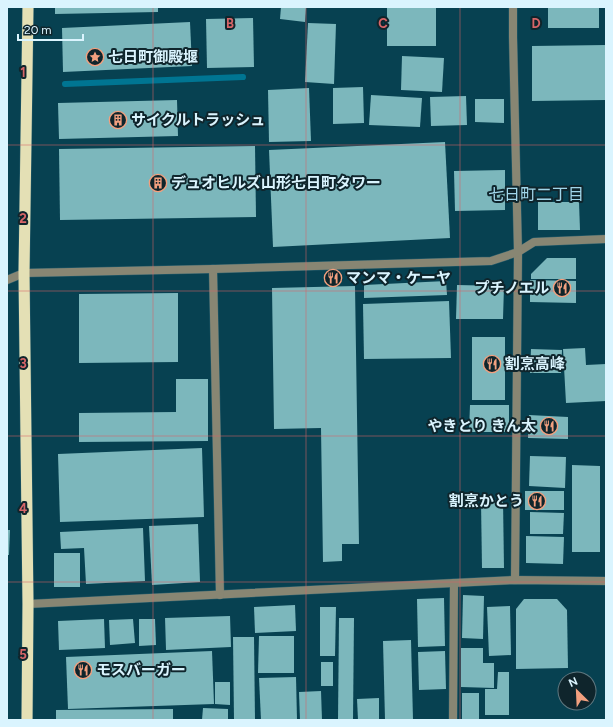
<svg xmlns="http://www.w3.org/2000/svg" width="613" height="727" font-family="Figtree,'Noto Sans JP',sans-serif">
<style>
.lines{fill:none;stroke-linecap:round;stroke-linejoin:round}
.stream{stroke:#007592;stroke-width:6}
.building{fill:#7cb7bc}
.service-casing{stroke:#295e6d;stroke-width:9}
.minor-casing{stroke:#295e6d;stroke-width:9}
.trunk-casing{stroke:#295e6d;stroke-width:12}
.service{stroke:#888673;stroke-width:8}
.minor{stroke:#888673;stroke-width:8}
.trunk{stroke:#e4e0b5;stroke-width:11}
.grid{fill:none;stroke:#d76568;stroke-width:1;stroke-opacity:0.55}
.labels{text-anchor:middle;stroke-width:4;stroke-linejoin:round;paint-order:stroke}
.poi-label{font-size:15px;font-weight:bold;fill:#daf4fe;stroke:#0f252c;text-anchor:start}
.neighbourhood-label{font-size:16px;fill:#a1d6ea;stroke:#0f252c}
.grid-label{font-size:13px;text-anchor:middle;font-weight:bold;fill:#d76568;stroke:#0f252c;stroke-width:4;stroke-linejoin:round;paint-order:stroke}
</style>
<rect width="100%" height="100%" fill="#074151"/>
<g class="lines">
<!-- stream -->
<polyline class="stream" points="65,84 243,77"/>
</g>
<!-- building -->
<g class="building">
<polygon points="55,7 158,7 158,12 55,14"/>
<polygon points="281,7 306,7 305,22 280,19"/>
<rect x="387" y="7" width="49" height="39"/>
<rect x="548" y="7" width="51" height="21"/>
<polygon points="253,18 254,67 207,68 206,19"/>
<polygon points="190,22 192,66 63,72 62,28"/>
<polygon points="308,23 336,24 334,84 305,82"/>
<polygon points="606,45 606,100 532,101 532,46"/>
<polygon points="402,56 444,58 442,92 401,90"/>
<polygon points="363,87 364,123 333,124 333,88"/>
<polygon points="309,88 311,141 269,142 268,90"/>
<polygon points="371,95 422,98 420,127 369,125"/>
<polygon points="466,96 467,125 431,126 430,97"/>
<polygon points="475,99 504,99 504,123 475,122"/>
<polygon points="177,100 178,136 59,139 58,103"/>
<polygon points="445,142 450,238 273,247 269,150"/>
<polygon points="255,146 256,217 60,220 59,149"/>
<polygon points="505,170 505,210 455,211 454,171"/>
<polygon points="538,202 579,202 580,230 538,230"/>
<polygon points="547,258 576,258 576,279 531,279 531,274"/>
<polygon points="530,280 576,281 576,303 530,302"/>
<polygon points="446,281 447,295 364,298 364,285"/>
<polygon points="457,285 504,286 503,319 456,319"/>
<polygon points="355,286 359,544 342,544 342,561 323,562 321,428 274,429 272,288"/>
<polygon points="178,293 178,362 79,363 79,294"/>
<polygon points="449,301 451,358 364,359 363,304"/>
<rect x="472" y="337" width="33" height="63"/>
<polygon points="585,348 586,365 606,364 606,401 566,403 563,349"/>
<polygon points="531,349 562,350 561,373 530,373"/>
<polygon points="176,379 208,379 208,441 79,442 79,413 176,412"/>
<polygon points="470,405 509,405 509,432 469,432"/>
<polygon points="529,415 568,417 568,439 528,438"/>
<polygon points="202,448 204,517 60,522 58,454"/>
<polygon points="530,456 566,457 565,488 529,486"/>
<polygon points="572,465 600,466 600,552 572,552"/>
<rect x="525" y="491" width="39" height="19"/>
<polygon points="503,500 504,568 482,568 481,501"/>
<polygon points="530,512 564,513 563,534 530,534"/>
<polygon points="198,524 200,582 152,585 149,526"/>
<polygon points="143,528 145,581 86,584 84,548 61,549 60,532"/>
<polygon points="7,530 10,530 9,555 7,555"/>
<polygon points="526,536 564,537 563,564 526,563"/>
<rect x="54" y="553" width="26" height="34"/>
<polygon points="463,595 484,596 483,639 462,638"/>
<polygon points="444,598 445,646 418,647 417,599"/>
<polygon points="524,599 557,599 567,610 568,668 516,669 516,609"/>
<polygon points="295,605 296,631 255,633 254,607"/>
<polygon points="510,606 511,655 489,656 487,607"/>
<polygon points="320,607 336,607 335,656 320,656"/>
<polygon points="230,616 231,647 166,650 165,618"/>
<polygon points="339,618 354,618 353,720 338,720"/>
<polygon points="104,619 105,648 59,650 58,621"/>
<polygon points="133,619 135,643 110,645 109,620"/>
<polygon points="139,619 155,619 156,645 139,646"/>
<polygon points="259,636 294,636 294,673 258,673"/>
<polygon points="233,637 254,637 255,720 234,720"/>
<polygon points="411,640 413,720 385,720 383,641"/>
<polygon points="461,648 483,648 483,663 494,663 494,688 461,687"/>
<polygon points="212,651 214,704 68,709 66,657"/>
<polygon points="445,651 446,689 419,690 418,652"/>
<rect x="321" y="662" width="12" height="24"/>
<polygon points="498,672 509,672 509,715 485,715 485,689 497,689"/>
<polygon points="296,677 297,720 261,720 259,678"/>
<polygon points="215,682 230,682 230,705 215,704"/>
<polygon points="321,691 322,720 300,720 299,692"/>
<rect x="462" y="693" width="17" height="27"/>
<polygon points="379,698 379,720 358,720 357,699"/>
<polygon points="203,708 228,709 228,720 202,720"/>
<polygon points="173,709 173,720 56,720 56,710"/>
</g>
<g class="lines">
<defs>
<g id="service">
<polyline points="513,7 513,37 518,252 515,580"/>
<polyline points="28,604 515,580 606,581"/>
</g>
<g id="minor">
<polyline points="213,269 220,595"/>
<polyline points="7,280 24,273 213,269 491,261 518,252 534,242 606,239"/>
<polyline points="453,720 454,583"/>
</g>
<polyline id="trunk" points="27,720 28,604 24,273 28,7"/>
</defs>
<!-- service casing -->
<use href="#service" class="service-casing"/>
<!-- minor casing -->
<use href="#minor" class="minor-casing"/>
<!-- trunk casing -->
<use href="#trunk" class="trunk-casing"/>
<!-- service -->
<use href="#service" class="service"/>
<!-- minor -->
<use href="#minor" class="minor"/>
<!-- trunk -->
<use href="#trunk" class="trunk"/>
</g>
<!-- grid -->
<path class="grid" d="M153,7V720M306,7V720M460,7V720M7,145H606M7,291H606M7,436H606M7,582H606"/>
<!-- icons -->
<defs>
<symbol id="sight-ring" viewBox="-11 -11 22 22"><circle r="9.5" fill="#0f252c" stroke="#f2a07f" stroke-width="1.5"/><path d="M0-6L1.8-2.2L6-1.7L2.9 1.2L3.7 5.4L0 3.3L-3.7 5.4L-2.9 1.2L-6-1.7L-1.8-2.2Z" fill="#f2a07f"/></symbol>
<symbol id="building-ring" viewBox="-11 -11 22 22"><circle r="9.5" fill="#0f252c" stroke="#f2a07f" stroke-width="1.5"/><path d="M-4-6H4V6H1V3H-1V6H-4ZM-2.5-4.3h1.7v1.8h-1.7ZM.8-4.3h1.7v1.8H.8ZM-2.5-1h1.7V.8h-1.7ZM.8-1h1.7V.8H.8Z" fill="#f2a07f"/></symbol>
<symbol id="restaurant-ring" viewBox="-11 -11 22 22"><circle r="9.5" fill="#0f252c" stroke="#f2a07f" stroke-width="1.5"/><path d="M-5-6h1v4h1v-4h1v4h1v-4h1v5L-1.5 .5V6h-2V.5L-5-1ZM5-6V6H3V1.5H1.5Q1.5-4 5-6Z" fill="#f2a07f"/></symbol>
</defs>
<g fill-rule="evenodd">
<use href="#sight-ring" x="85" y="47" width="20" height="20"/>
<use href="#building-ring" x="108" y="110" width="20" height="20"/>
<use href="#building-ring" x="148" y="173" width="20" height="20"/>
<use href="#restaurant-ring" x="323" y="268" width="20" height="20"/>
<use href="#restaurant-ring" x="552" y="278" width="20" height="20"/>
<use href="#restaurant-ring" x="482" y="354" width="20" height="20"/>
<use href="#restaurant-ring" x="539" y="416" width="20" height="20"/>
<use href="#restaurant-ring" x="527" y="491" width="20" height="20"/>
<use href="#restaurant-ring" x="73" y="660" width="20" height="20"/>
</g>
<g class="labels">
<!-- poi labels -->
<g class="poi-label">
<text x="108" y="62">七日町御殿堰</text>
<text x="131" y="125">サイクルトラッシュ</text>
<text x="171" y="188">デュオヒルズ山形七日町タワー</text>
<text x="346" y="283">マンマ・ケーヤ</text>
<text x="549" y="293" text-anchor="end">プチノエル</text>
<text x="505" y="369">割烹高峰</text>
<text x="536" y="431" text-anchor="end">やきとり きん太</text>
<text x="524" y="506" text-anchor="end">割烹かとう</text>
<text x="96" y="675">モスバーガー</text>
</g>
<!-- neighbourhood labels -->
<g class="neighbourhood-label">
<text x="536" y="200">七日町二丁目</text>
</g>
</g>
<g class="grid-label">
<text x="230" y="28">B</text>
<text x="383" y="28">C</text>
<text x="536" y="28">D</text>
<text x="23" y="77">1</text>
<text x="23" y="223">2</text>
<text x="23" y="368">3</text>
<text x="23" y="513">4</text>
<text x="23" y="659">5</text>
</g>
<!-- border -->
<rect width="613" height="727" fill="none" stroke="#daf4fe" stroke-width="16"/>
<!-- north arrow -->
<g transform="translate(577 691) rotate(336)"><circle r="19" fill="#0f252c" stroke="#607880"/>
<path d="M0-3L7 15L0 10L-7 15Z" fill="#f2a07f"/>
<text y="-6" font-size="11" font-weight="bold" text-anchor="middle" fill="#daf4fe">N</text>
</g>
<!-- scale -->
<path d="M18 34v6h65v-6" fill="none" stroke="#daf4fe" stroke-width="2"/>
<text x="24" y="34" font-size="12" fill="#daf4fe" stroke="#0f252c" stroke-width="3" paint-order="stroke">20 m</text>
</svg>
